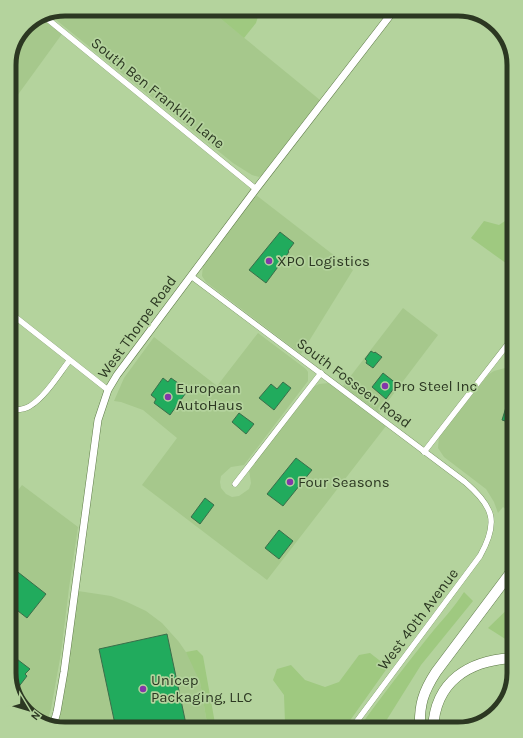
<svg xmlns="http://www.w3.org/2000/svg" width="523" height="738" font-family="Karla,sans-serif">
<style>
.built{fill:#a6c88c}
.green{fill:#9fc980}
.building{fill:#21ab5d;stroke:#3b6e4a}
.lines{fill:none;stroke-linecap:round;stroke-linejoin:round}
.minor-casing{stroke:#5d7947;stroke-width:6}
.tertiary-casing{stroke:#5d7947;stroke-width:8}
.motorway-casing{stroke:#5d7947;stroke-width:11}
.minor{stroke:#fff;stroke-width:5.5}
.tertiary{stroke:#fff;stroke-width:7}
.motorway{stroke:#fff;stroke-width:10}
.poi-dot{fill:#8337a9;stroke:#b4d39d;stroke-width:1.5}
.labels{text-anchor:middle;stroke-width:3.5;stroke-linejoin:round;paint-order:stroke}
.street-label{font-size:15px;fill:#2c3822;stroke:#b4d39d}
.poi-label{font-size:15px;fill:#2c3822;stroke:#b4d39d;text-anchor:start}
.rim{fill:none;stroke:#2c3822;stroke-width:5}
</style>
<rect width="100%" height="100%" fill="#b4d39d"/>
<!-- built -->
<g class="built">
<polygon points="65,9 209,9 320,100 262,175 259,177 252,175 233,163 50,15"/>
<polygon points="42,18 62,34 9,107 9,61 28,23"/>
<polygon points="256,195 353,270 301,354 206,282 202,276 203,265"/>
<polygon points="403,308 438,335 379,413 343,386"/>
<polygon points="258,333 306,369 308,372 308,381 244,465 231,467 221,476 220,482 221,488 226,494 232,497 239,496 249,489 251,483 249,470 253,464 315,386 319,384 329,383 386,426 267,580 142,485 177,438 143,410 121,402 114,401 124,378 154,337 217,386"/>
<polygon points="509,367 514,367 514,516 503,507 498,513 494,502 486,489 444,457 438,448 439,436 489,374 494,371"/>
<polygon points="22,485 78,527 69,588 61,653 51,709 46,724 37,721 17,701 9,673 9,502"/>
<polygon points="78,591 111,596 127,602 146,611 162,623 179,642 190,658 200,682 208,729 62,729 56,727 63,702 66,684"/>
</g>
<!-- green -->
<g class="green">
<polygon points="209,9 259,9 260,10 256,23 244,38"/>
<polygon points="514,203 514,227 508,235 511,244 514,245 514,269 471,238 484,221 499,225 505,221 507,211"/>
<path d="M464,592L473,601L421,665L381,729H358C381,697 405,666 429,636C441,621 454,608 464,592Z"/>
<polygon points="514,603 514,641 510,642 488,628"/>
<polygon points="197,650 203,656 216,729 208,729 200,682 186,652"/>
<polygon points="370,653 388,667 344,729 297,729 285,723 284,695 273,680 277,669 291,665 305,680 325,687 339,682 359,655"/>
</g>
<!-- building -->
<g class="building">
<polygon points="280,232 294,243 288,251 289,252 266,283 249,270"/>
<polygon points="371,351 374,353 375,352 382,357 373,368 366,363 367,361 365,359"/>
<polygon points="383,373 397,384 386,399 372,387"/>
<polygon points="163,378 168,382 171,378 188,390 170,415 154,403 156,399 151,395"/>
<polygon points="283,382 291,388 274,410 259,398 271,384 277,389"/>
<polygon points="508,401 514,403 514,424 502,420"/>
<polygon points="239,413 254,424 246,434 232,422"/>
<polygon points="296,458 312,470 283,506 267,494"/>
<polygon points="205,498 214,505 200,524 191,517"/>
<polygon points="279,530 293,541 279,559 265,548"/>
<polygon points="14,569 46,594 27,618 9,604 9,576"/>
<polygon points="167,634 187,729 116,729 99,649"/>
<polygon points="9,653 30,669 25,674 27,676 14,693 9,673"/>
</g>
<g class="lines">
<defs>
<g id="minor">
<polyline points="45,17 256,189"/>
<path d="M191,276L465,482C494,507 499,522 480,556L351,729"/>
<polyline points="9,312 108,390"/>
<path d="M9,409C16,410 24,410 30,406C45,397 59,374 69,361"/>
<polyline points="424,452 514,336"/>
<polyline points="235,484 321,373"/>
</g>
<polyline id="tertiary" points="53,726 57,712 64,672 98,420 108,390 117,375 256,189 395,9"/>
<g id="motorway">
<path d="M420,729C419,705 423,692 436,672L514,568"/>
<path d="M433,729C435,681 469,660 514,658"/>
</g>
</defs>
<!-- minor casing -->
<use href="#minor" class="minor-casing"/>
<!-- tertiary casing -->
<use href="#tertiary" class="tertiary-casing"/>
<!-- motorway casing -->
<use href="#motorway" class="motorway-casing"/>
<!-- minor -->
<use href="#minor" class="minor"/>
<!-- tertiary -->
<use href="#tertiary" class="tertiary"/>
<!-- motorway -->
<use href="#motorway" class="motorway"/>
</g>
<!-- markers -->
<g class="poi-dot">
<circle cx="269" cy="261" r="4"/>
<circle cx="385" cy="386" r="4"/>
<circle cx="168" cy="397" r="4"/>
<circle cx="290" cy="482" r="4"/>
<circle cx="143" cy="689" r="4"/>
</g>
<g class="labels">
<!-- street labels -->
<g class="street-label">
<text transform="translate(158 93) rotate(39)" y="5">South Ben Franklin Lane</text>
<text transform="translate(137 327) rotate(-54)" y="5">West Thorpe Road</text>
<text transform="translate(354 383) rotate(37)" y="5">South Fosseen Road</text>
<text transform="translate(418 619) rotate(-53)" y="5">West 40th Avenue</text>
</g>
<!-- poi labels -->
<g class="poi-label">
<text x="277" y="266">XPO Logistics</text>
<text x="393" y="391">Pro Steel Inc</text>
<text x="176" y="393">European<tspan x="176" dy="17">AutoHaus</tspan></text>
<text x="298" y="487">Four Seasons</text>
<text x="151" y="685">Unicep<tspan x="151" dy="17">Packaging, LLC</tspan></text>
</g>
</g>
<!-- crop -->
<path d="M0 0H523V738H0ZM65 16H458A49 49 0 0 1 507 65V673A49 49 0 0 1 458 722H65A49 49 0 0 1 16 673V65A49 49 0 0 1 65 16Z" fill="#b4d39d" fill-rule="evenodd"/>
<path class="rim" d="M65 16H458A49 49 0 0 1 507 65V673A49 49 0 0 1 458 722H65A49 49 0 0 1 16 673V65A49 49 0 0 1 65 16Z"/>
<!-- north arrow -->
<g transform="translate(28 710) rotate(128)" stroke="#b4d39d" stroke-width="3" paint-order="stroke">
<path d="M0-3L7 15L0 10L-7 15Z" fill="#2c3822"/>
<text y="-6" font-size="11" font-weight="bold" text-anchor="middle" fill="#2c3822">N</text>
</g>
</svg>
